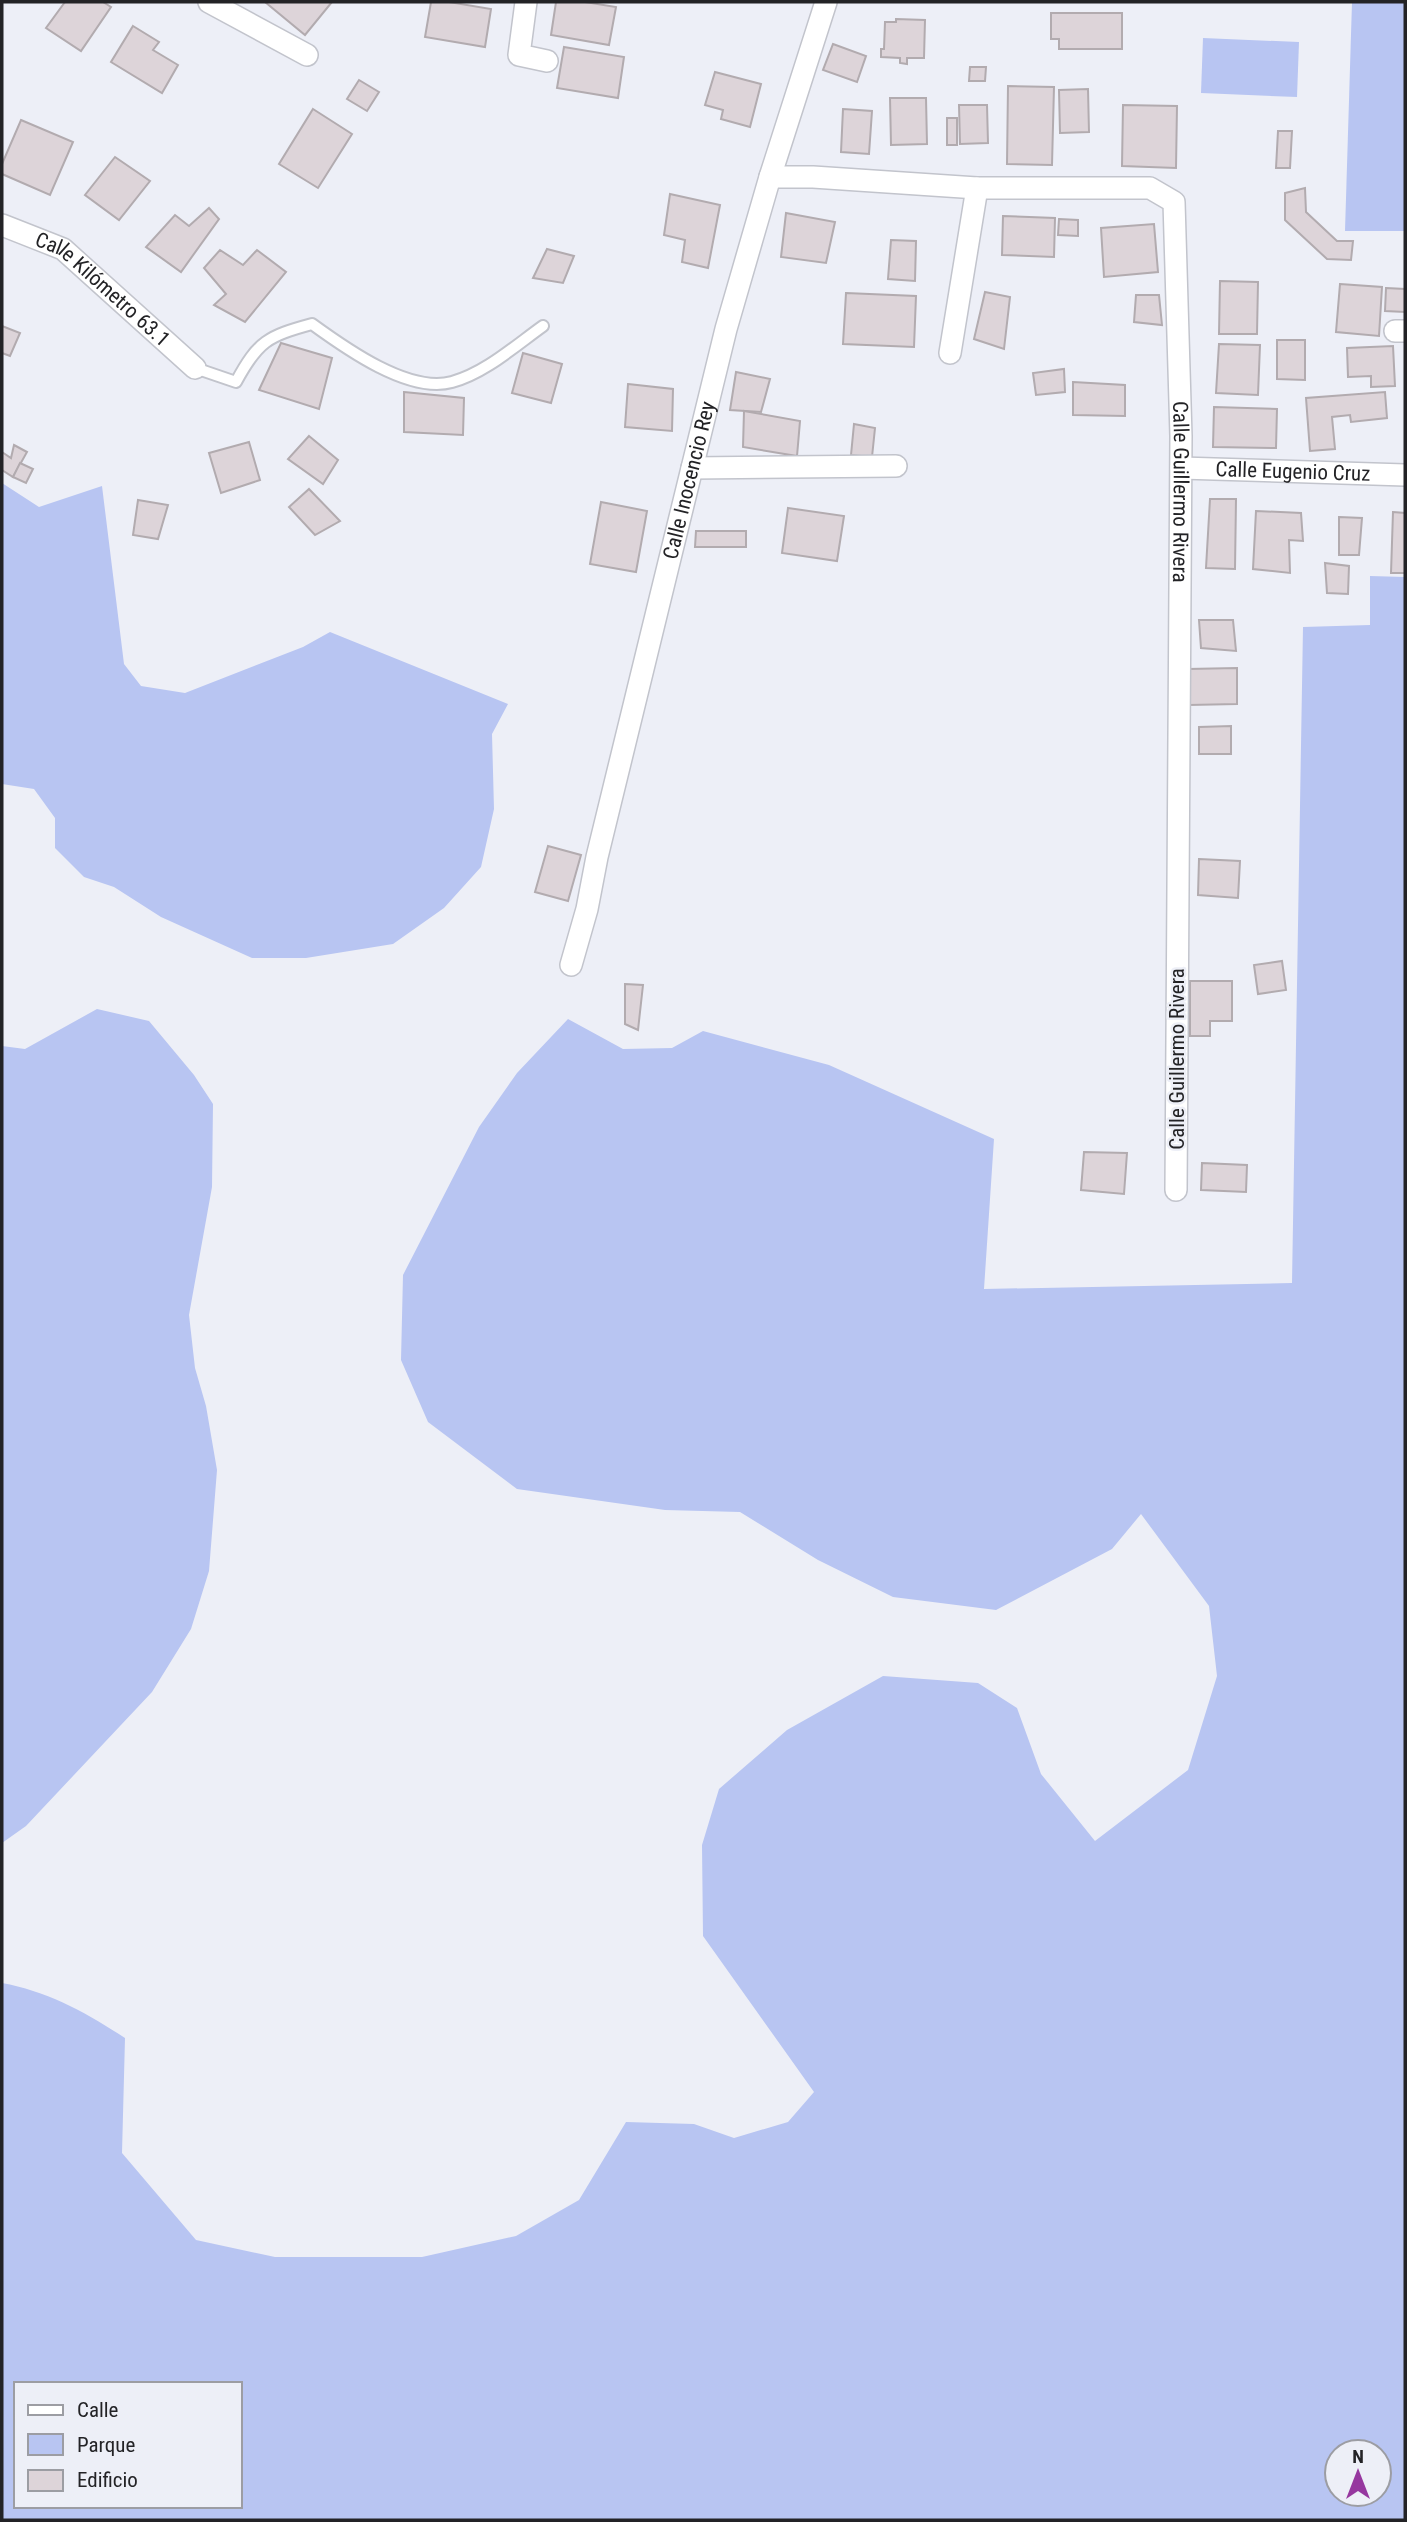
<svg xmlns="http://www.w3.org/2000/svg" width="1407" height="2522" font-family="'Roboto Condensed',sans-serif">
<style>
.green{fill:#b8c5f2;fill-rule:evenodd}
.building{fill:#ddd4d9;stroke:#b2abaf;stroke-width:2}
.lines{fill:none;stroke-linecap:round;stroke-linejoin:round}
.service-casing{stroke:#c2c4cc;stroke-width:14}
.minor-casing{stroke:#c2c4cc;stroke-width:24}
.service{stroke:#fff;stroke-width:10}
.minor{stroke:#fff;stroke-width:21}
.labels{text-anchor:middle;stroke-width:5;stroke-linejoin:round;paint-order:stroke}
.street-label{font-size:21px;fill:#232326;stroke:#edeff7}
</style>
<rect width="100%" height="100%" fill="#edeff7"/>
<!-- green -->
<g class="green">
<polygon points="1352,2 1405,2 1405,231 1345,231"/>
<polygon points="1203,38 1299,42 1297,97 1201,93"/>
<polygon points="2,483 39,507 102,486 124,664 141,686 185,693 303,647 330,632 508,704 492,734 494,809 481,867 444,908 393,944 306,958 252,958 161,917 114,887 84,877 55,848 55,818 34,789 2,784"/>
<path d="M1370,576L1405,577V2520H2V1983C47,1991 87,2013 125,2038L122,2153L196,2240L275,2257H422L516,2236L579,2200L626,2122L694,2124L734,2138L788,2122L814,2092L703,1936L702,1845L719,1789L787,1730L883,1676L978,1683L1017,1708L1041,1774L1095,1841L1188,1770L1217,1676L1209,1606L1141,1514L1112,1549L996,1610L893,1597L818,1560L740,1512L665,1510L517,1489L428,1422L401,1360L403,1275L479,1127L517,1073L568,1019L623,1049L672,1048L703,1031L829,1065L994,1139L984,1289L1292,1283L1303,627L1370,625ZM16,2384H240V2506H16ZM1337,2452H1379V2494H1337Z"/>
<polygon points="97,1009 149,1021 194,1075 213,1104 212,1187 189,1315 195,1368 206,1406 217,1470 209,1571 191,1629 152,1692 26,1826 2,1843 2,1046 25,1049"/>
</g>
<!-- building -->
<g class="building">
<polygon points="65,2 103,2 111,7 81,51 46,28"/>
<polygon points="265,2 332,2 305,35"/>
<polygon points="431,2 449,2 491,9 485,47 425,37"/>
<polygon points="556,2 585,2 616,7 609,45 551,35"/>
<polygon points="1051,13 1122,13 1122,49 1059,49 1059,39 1051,39"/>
<polygon points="896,19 925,20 924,58 907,58 907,64 900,63 900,58 881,57 881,49 884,49 885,22 896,22"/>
<polygon points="133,26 159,42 153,50 178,65 162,93 111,62"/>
<polygon points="833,44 866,56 857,82 823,70"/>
<polygon points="564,47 624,57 618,98 557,88"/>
<polygon points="970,67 986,67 985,81 969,81"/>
<polygon points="715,72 761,84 750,127 721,119 723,110 705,105"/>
<polygon points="359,80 379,92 367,111 347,99"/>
<polygon points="1008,86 1054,87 1052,165 1007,164"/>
<polygon points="1088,89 1089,132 1060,133 1059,90"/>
<polygon points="890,98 926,98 927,144 891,145"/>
<polygon points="959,105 987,105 988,143 960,144"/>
<polygon points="1123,105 1177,106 1176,168 1122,166"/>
<polygon points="313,109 352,134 318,188 279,164"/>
<polygon points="843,109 872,111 869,154 841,152"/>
<rect x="947" y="118" width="10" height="27"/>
<polygon points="21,120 73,142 50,195 2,174 2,164"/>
<polygon points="1278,131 1292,131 1290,168 1276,168"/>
<polygon points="115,157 150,181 119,220 85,195"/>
<polygon points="1305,188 1306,212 1337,241 1353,241 1351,260 1327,259 1285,220 1285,193"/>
<polygon points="670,194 720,205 708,268 682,262 685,240 664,235"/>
<polygon points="209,208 219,219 181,272 146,247 175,215 189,226"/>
<polygon points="786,213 835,222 826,263 781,257"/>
<polygon points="1003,216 1055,218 1054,257 1002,255"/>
<polygon points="1059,219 1078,220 1078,236 1058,235"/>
<polygon points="1154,224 1158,272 1104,277 1101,228"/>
<polygon points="891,240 916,241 915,281 888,279"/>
<polygon points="547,249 574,256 563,283 533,278"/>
<polygon points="220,250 243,265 257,250 286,272 245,322 214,305 226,294 204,268"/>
<polygon points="1220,281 1258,282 1257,334 1219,334"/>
<polygon points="1340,284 1382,287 1379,336 1336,332"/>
<polygon points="1386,288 1405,289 1405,312 1385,311"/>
<polygon points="985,292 1010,297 1004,349 974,339"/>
<polygon points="846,293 916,296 914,347 843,344"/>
<polygon points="1136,295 1159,295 1162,325 1134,322"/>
<polygon points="2,326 20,333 10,356 2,353"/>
<polygon points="1277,340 1305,340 1305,380 1277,379"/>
<polygon points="281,343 332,358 319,409 259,390"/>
<polygon points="1219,344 1260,345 1258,395 1216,393"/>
<polygon points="1393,346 1395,386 1371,387 1371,376 1348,377 1347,348"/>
<polygon points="523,353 562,364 551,403 512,393"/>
<polygon points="1064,369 1065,392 1036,395 1033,373"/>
<polygon points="736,372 770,379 761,412 730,410"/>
<polygon points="1073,382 1125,385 1125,416 1073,415"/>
<polygon points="628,384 673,389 672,431 625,427"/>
<polygon points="404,392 464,398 463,435 404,432"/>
<polygon points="1385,392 1387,418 1351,422 1350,415 1332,417 1335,449 1310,451 1306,398"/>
<polygon points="1214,407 1277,409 1276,448 1213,447"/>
<polygon points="744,411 800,421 797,456 743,447"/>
<polygon points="854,424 875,428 872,457 851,455"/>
<polygon points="309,436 338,460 323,484 288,459"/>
<polygon points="249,442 260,480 221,493 209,453"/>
<polygon points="14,445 27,452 13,477 2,470 2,452 11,458"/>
<polygon points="20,463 33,469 26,483 13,477"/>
<polygon points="309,489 340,521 315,535 289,507"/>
<polygon points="1210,499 1236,499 1235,569 1206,568"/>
<polygon points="138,500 168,505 158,539 133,535"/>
<polygon points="601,502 647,511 636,572 590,564"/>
<polygon points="788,508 844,516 837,561 782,553"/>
<polygon points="1256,511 1301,513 1303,541 1289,540 1290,573 1253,569"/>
<polygon points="1393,512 1405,513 1405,573 1391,573"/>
<polygon points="1339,517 1362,518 1359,555 1339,555"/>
<polygon points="696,531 746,531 746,547 695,547"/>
<polygon points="1325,563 1349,566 1348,594 1327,593"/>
<polygon points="1199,620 1233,620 1236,651 1201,648"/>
<polygon points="1237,668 1237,704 1189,705 1188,669"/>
<polygon points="1231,726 1231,754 1199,754 1199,727"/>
<polygon points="548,846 581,855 568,901 535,892"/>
<polygon points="1199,859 1240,861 1238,898 1198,895"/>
<polygon points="1282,961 1286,990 1258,994 1254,965"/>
<polygon points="1190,981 1232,981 1232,1021 1210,1021 1210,1036 1190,1036"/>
<polygon points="625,984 643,985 638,1030 625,1024"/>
<polygon points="1084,1152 1127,1153 1124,1194 1081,1190"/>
<polygon points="1202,1163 1247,1165 1246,1192 1201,1190"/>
</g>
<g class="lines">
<defs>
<path id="service" d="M195,368L236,382C258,341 268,336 312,324C345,348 409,394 452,382C485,373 515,346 543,326"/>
<g id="minor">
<polyline points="209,2 307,55"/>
<polyline points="526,2 519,55 547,61"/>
<path id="s1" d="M770,177H813L977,188H1150L1174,202L1181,436L1176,1190"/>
<path id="s2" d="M2,225L63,249L195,368"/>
<polyline points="1395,331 1405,331"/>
<polyline points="950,353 977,188"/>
<polyline points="692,468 896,466"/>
<path id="s3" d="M1181,468L1405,475"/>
<path id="s4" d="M571,965L587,909L597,857L726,329L770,177L826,2"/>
</g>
</defs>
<!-- service casing -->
<use href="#service" class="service-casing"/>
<!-- minor casing -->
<use href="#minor" class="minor-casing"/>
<!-- service -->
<use href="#service" class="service"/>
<!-- minor -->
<use href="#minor" class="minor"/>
</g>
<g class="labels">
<!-- street labels -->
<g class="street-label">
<text dy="7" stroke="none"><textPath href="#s2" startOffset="121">Calle Kilómetro 63.1</textPath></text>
<text dy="7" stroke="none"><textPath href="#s3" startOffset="112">Calle Eugenio Cruz</textPath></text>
<text dy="7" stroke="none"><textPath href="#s4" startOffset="499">Calle Inocencio Rey</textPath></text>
<text dy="7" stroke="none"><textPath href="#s1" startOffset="698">Calle Guillermo Rivera</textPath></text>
<text transform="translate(1177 1059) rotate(-90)" y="7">Calle Guillermo Rivera</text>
</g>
</g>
<!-- border -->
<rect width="1407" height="2522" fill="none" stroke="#232326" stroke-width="7"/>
<!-- legend -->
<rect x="14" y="2382" width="228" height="126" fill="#edeff7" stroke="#9c9da3" stroke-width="2"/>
<rect x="28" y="2405" width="35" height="10" fill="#ffffff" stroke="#9c9da3" stroke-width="2"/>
<text x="77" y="2417" font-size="21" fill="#232326">Calle</text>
<rect x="28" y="2434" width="35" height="21" fill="#b8c5f2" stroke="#9c9da3" stroke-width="2"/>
<text x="77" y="2452" font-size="21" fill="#232326">Parque</text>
<rect x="28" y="2470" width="35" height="21" fill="#ddd4d9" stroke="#9c9da3" stroke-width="2"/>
<text x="77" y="2487" font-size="21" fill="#232326">Edificio</text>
<!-- north arrow -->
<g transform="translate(1358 2473)"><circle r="33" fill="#edeff7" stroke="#9c9da3" stroke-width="2"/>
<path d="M0-5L12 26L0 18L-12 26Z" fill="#96379f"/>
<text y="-10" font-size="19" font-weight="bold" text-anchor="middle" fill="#232326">N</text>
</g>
</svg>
